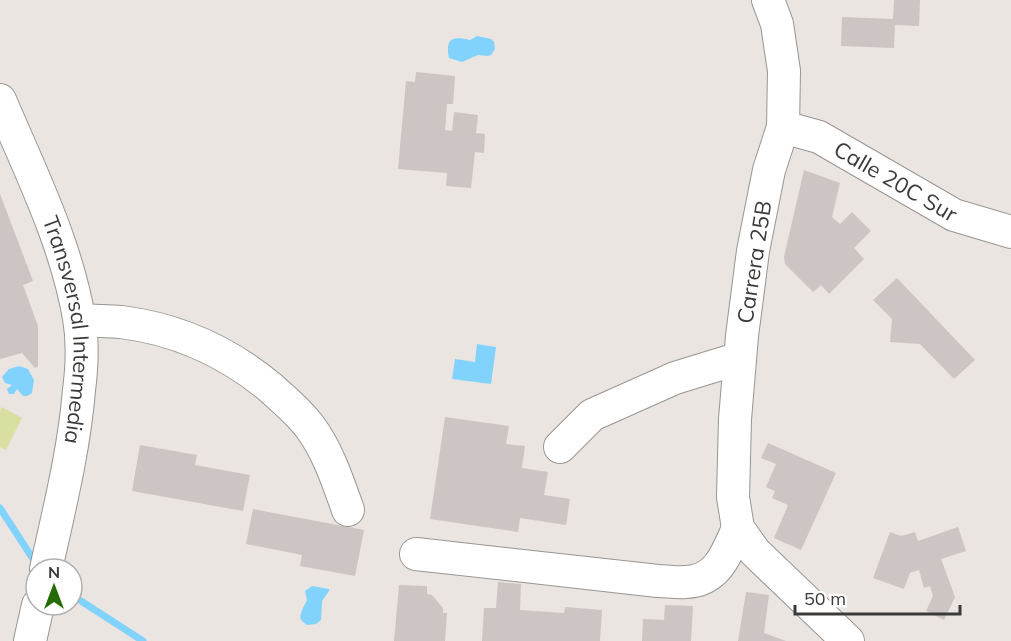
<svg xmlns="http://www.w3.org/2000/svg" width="1011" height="641" font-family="Mulish,sans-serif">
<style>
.green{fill:#d9dfa1}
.water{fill:#81d3fe}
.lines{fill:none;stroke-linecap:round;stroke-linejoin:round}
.stream{stroke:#81d3fe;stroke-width:7}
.building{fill:#ccc5c3}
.minor-casing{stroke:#9a9591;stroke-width:34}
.minor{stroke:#fff;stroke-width:32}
.labels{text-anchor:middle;stroke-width:6;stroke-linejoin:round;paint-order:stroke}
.street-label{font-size:22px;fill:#3c3a38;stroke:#fff}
</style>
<rect width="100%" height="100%" fill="#eae5e0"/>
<!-- green -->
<polygon class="green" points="2,407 22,418 6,450 0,447 0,411"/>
<!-- water -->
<g class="water">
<path d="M477,36L491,39L494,42L495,49L491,55L488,56L478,55L462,62L449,58C445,38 453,36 470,40Z"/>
<polygon points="477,344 496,347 491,384 452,379 455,359 475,362"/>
<polygon points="19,366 28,369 34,380 32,393 27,396 23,396 17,389 14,394 9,394 7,389 12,385 5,383 2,377 9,369"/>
<polygon points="312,586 329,589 329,591 322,601 321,620 316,624 307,625 302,621 300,617 302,610 307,600 305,591"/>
</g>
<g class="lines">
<!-- stream -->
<g class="stream">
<polyline points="0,508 35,562"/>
<polyline points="81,601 143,641"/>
</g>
</g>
<!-- building -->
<g class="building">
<polygon points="894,0 920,0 919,26 895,25 894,48 841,46 842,17 893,19"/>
<polygon points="416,72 455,76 453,104 447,104 445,130 452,131 454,112 478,115 476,133 485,134 484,153 475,152 471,188 446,186 447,173 398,169 406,81 415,82"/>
<polygon points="804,170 840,183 832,217 840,224 852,212 871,231 854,248 864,259 829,294 821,285 813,292 785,264 784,257"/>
<polygon points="0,194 33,281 23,285 38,326 38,367 35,368 22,353 0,359"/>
<polygon points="897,278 975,360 954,379 920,344 890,342 892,319 873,300"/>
<polygon points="445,417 509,426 506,444 525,446 522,468 548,472 544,495 570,499 566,525 520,518 518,532 430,519"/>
<polygon points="768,443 836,473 801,550 774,538 788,505 772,498 775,491 766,487 776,464 761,458"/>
<polygon points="140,445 197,455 195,465 250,475 243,511 132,491"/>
<polygon points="253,509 364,530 355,576 300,566 302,555 246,544"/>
<polygon points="958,527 966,551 941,559 955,597 944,620 926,611 933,596 930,586 924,588 919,570 910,573 904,589 873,578 890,532 901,536 915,532 918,541"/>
<polygon points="498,582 521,584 520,610 564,613 565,607 602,610 600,641 482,641 484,608 496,608"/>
<polygon points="399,585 427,586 427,594 432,595 443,608 443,613 447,613 445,641 394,641"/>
<polygon points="746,592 769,595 764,633 786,641 738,641"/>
<polygon points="665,605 693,606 691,641 642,641 643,619 664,620"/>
</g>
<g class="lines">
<defs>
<g id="minor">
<polyline points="768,0 777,24 784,71 783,127 769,170 753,251 742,336 735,419 733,497 738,528 755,552 848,641"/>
<path id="s1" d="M0,100C30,171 66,242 79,318C83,341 82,367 79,390C74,451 59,510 46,569"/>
<path id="s2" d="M783,127L819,137L954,215L1011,232"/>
<path d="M80,320C94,321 108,321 121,322C177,329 228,352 271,388C284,400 299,412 310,427C328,451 338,482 348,510"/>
<polyline points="560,447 592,415 675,378 740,358"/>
<path d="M416,554L658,581C667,581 677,583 686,582C718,581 727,553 738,528"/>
<polyline points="30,641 38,605"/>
</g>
</defs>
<!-- minor casing -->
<use href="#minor" class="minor-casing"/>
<!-- minor -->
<use href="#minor" class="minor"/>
</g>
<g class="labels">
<!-- street labels -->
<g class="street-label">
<text dy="8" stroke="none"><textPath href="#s2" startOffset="126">Calle 20C Sur</textPath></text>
<text transform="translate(754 262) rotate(-81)" y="8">Carrera 25B</text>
<text dy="8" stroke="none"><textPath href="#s1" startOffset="243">Transversal Intermedia</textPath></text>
</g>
</g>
<!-- north arrow -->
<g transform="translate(54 587)"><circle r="28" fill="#ffffff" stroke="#b1b0af" stroke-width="1.5"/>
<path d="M0-4.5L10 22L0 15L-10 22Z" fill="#266c06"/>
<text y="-9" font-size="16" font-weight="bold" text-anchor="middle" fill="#3c3a38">N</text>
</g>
<!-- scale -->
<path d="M795 605v9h165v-9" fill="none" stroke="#3c3a38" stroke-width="3"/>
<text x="804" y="605" font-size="18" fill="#3c3a38" stroke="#ffffff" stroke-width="4.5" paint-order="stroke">50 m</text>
</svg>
